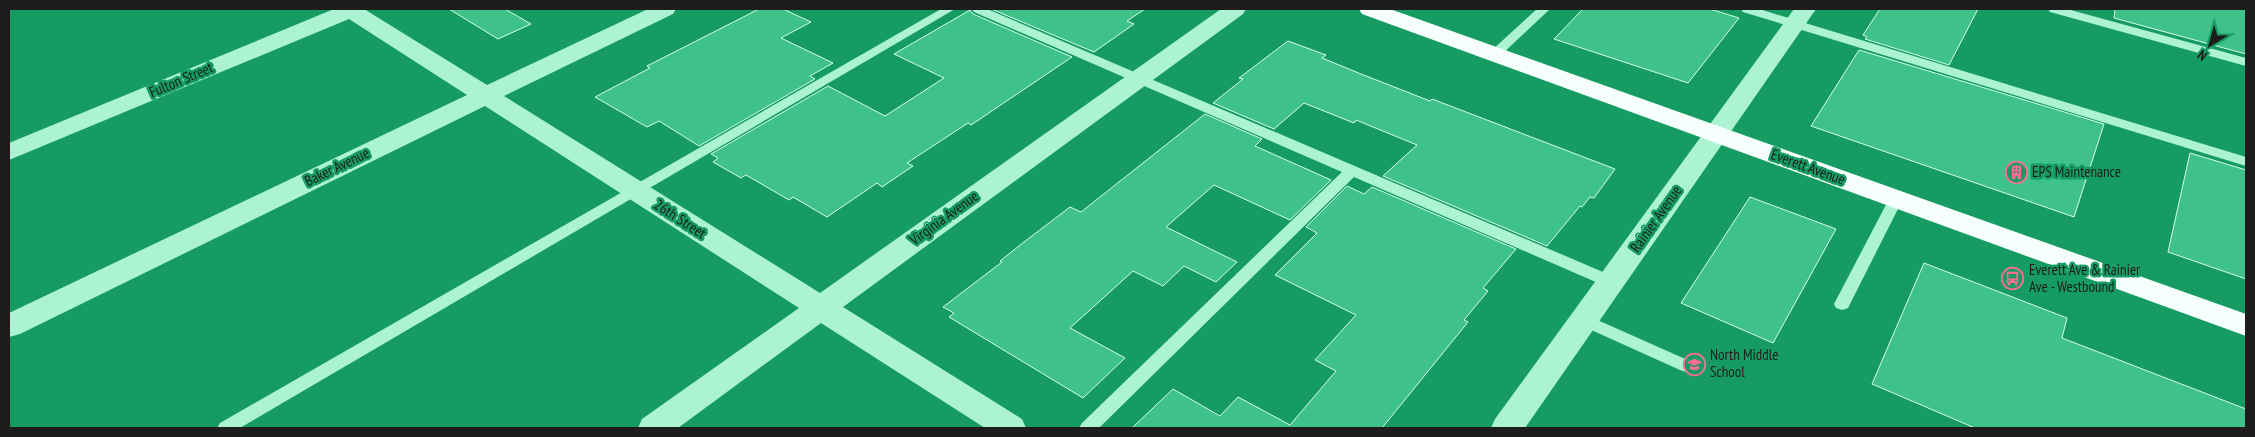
<svg xmlns="http://www.w3.org/2000/svg" width="2255" height="437" font-family="'PT Sans Narrow',sans-serif">
<style>
.building{fill:#3ec28a;stroke:#d4fdeb}
.lines{fill:none;stroke-linecap:round;stroke-linejoin:round}
.lane{fill:#acf3d4;fill-rule:evenodd}
.street{fill:#acf3d4;fill-rule:evenodd}
.primary{fill:#f7fffc;fill-rule:evenodd}
.labels{text-anchor:middle;stroke-width:5;stroke-linejoin:round;paint-order:stroke}
.street-label{font-size:15px;fill:#1d1d1d;stroke:#169c63}
.poi-label{font-size:15px;fill:#1d1d1d;stroke:#169c63;text-anchor:start}
</style>
<rect width="100%" height="100%" fill="#169c63"/>
<!-- building -->
<g class="building">
<polygon points="449,9 505,9 531,24 498,39"/>
<polygon points="759,9 783,9 811,22 781,38 833,63 810,76 815,79 699,146 659,121 647,127 595,97 650,68 647,66"/>
<polygon points="991,9 1145,9 1127,21 1134,24 1094,52"/>
<polygon points="1583,9 1710,9 1739,18 1688,83 1554,39"/>
<polygon points="1880,9 1978,9 1949,65 1865,39 1867,37 1863,35"/>
<polygon points="2115,9 2246,9 2246,54 2114,18"/>
<polygon points="970,10 973,14 1072,57 971,125 968,123 907,163 913,166 882,187 877,183 827,217 793,197 789,200 746,175 741,178 713,162 718,158 711,154 828,86 885,116 944,78 894,54"/>
<polygon points="1288,41 1326,55 1322,58 1361,74 1430,101 1432,99 1615,169 1594,198 1590,197 1582,207 1580,206 1547,246 1383,176 1417,145 1356,120 1354,123 1304,103 1274,129 1213,103 1243,79 1239,78"/>
<polygon points="1859,50 2104,124 2074,217 1811,126"/>
<polygon points="1205,114 1262,139 1255,146 1331,180 1290,220 1214,185 1166,227 1237,262 1216,282 1184,266 1163,286 1133,271 1070,328 1125,358 1083,398 949,317 954,313 943,307 1002,262 1000,261 1024,242 1070,207 1081,212"/>
<polygon points="2190,153 2246,170 2246,279 2168,252"/>
<polygon points="1347,186 1364,194 1372,187 1516,249 1483,288 1488,291 1464,320 1468,322 1382,428 1132,428 1173,389 1220,416 1238,397 1290,425 1336,371 1315,360 1356,315 1275,275 1317,233 1306,227"/>
<polygon points="1750,197 1836,229 1773,343 1681,303"/>
<polygon points="1924,263 2067,318 2062,338 2246,409 2246,428 1975,428 1872,384"/>
</g>
<g class="lines">
<!-- lane -->
<g class="lane">
<polygon points="941,9 955,9 240,428 217,428 220,423"/>
<polygon points="972,9 987,9 1617,278 1619,282 1617,286 1611,287 1605,286 1354,177 1099,428 1079,428 1082,423 1342,172 974,12"/>
<polygon points="1537,9 1550,9 1499,57 1491,57 1489,54 1491,51"/>
<polygon points="1741,9 1759,9 2246,157 2246,166 1743,12"/>
<polygon points="2048,9 2067,9 2246,58 2246,66 2050,12"/>
<polygon points="1896,194 1901,196 1903,199 1850,304 1848,308 1842,310 1836,308 1834,304 1889,199 1891,196"/>
<polygon points="1584,314 1692,362 1695,366 1692,370 1686,372 1680,370 1578,324 1576,320 1578,316"/>
</g>
<!-- street -->
<g class="street">
<polygon points="334,9 364,9 487,85 648,9 676,9 673,14 504,96 820,293 1221,9 1246,9 1243,14 843,307 1022,419 1026,428 985,428 821,323 678,428 638,428 642,419 799,308 485,106 20,334 9,337 9,313 467,95 349,19 9,160 9,143"/>
<polygon points="1794,9 1816,9 1525,428 1491,428 1495,419"/>
</g>
<!-- primary -->
<polygon class="primary" points="1359,9 1390,9 2246,314 2246,336 1362,14"/>
</g>
<!-- icons -->
<defs>
<symbol id="building-ring" viewBox="-11 -11 22 22"><circle r="9.5" fill="#169c63" stroke="#ff6d95" stroke-width="1.5"/><path d="M-4-6H4V6H1V3H-1V6H-4ZM-2.5-4.3h1.7v1.8h-1.7ZM.8-4.3h1.7v1.8H.8ZM-2.5-1h1.7V.8h-1.7ZM.8-1h1.7V.8H.8Z" fill="#ff6d95"/></symbol>
<symbol id="bus-ring" viewBox="-11 -11 22 22"><circle r="9.5" fill="#169c63" stroke="#ff6d95" stroke-width="1.5"/><path d="M-5-6H5V4H4V6H2V4H-2V6H-4V4H-5ZM-3.5-4V0h7V-4ZM-3.5 1.2v1.5H-2V1.2ZM2 1.2v1.5H3.5V1.2Z" fill="#ff6d95"/></symbol>
<symbol id="school-ring" viewBox="-11 -11 22 22"><circle r="9.5" fill="#169c63" stroke="#ff6d95" stroke-width="1.5"/><path d="M0-5L7-2L0 1L-7-2ZM-4 1L0 2.5L4 1V4Q0 6-4 4Z" fill="#ff6d95"/></symbol>
</defs>
<g fill-rule="evenodd">
<use href="#building-ring" x="2004" y="160" width="25" height="25"/>
<use href="#bus-ring" x="2000" y="266" width="25" height="25"/>
<use href="#school-ring" x="1682" y="352" width="25" height="25"/>
</g>
<g class="labels">
<!-- street labels -->
<g class="street-label">
<text transform="translate(181 80) rotate(-23)" y="5">Fulton Street</text>
<text transform="translate(337 167) rotate(-26)" y="5">Baker Avenue</text>
<text transform="translate(1808 167) rotate(20)" y="5">Everett Avenue</text>
<text transform="translate(944 218) rotate(-36)" y="5">Virginia Avenue</text>
<text transform="translate(680 219) rotate(33)" y="5">26th Street</text>
<text transform="translate(1656 219) rotate(-55)" y="5">Rainier Avenue</text>
</g>
<!-- poi labels -->
<g class="poi-label">
<text x="2032" y="177">EPS Maintenance</text>
<text x="2029" y="275">Everett Ave &amp; Rainier<tspan x="2029" dy="17">Ave - Westbound</tspan></text>
<text x="1710" y="360">North Middle<tspan x="1710" dy="17">School</tspan></text>
</g>
</g>
<!-- border -->
<rect width="2255" height="437" fill="none" stroke="#1d1d1d" stroke-width="20"/>
<!-- north arrow -->
<g transform="translate(2210 45) rotate(217)" stroke="#169c63" stroke-width="4" paint-order="stroke">
<path d="M0-4L9 19L0 12L-9 19Z" fill="#1d1d1d"/>
<text y="-8" font-size="14" font-weight="bold" text-anchor="middle" fill="#1d1d1d">N</text>
</g>
</svg>
